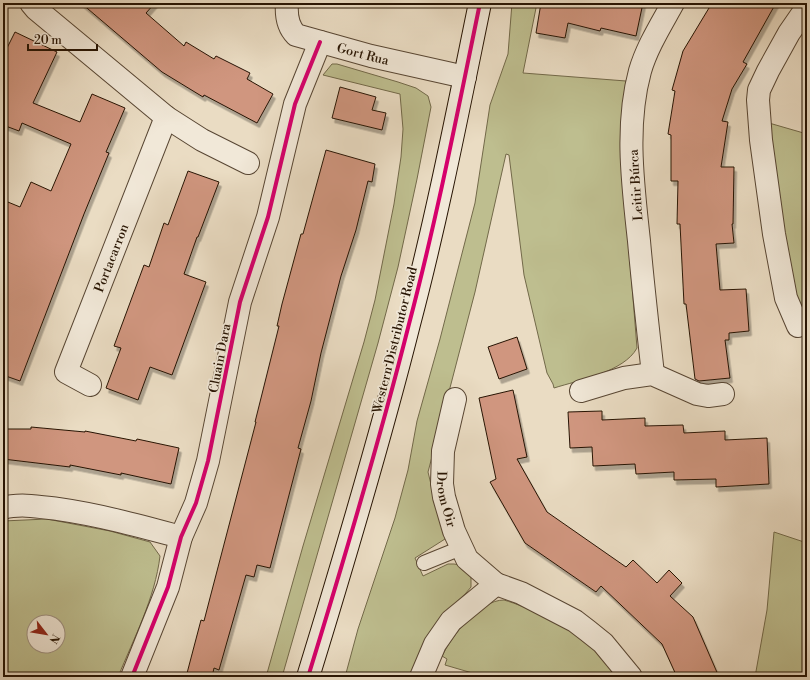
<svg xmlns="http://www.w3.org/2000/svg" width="810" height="680" font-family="'Libre Bodoni',serif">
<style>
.green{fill:#bebe8f;stroke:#726949;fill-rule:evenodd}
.building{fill:#d0967f;stroke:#271403;filter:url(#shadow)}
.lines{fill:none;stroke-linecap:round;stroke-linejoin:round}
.lane-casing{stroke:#584633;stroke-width:16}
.street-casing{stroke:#584633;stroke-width:24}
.secondary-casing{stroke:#271403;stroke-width:24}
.lane{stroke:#f1e8d8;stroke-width:14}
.street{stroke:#f1e8d8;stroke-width:22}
.secondary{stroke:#f1e8d8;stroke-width:22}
.cycleway-casing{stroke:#f1e8d8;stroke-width:6}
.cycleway{stroke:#d6006c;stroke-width:4}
.labels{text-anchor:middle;stroke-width:3.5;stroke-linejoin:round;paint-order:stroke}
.street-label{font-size:13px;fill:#271403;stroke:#f1e8d8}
</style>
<defs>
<filter id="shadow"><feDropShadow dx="2.5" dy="4.5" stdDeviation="0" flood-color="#0004"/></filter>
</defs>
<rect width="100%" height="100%" fill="#eadcc3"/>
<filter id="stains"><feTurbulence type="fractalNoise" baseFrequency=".005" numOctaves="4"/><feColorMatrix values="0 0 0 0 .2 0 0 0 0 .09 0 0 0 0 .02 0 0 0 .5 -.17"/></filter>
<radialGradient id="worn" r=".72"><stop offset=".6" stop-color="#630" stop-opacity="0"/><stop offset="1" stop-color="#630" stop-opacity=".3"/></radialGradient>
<!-- green -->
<g class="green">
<path d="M512,3H537L523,73L626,81L622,126L623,173L637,348C624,372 579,380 554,388L553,384L547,373L524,275L509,155L506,154L475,292L428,472L436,505L446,535L445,539L415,558L423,576L448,564H454L460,565L471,576V587L466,593L440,618L428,635L410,677H345L358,629L395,518L408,470L417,421L440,339L475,203L490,105L508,54Z"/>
<polygon points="332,64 337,64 398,82 416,88 428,96 431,107 417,179 398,267 378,343 282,677 266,677 303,546 364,342 375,300 394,204 401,157 403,129 400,94 323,75"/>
<polygon points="769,123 807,134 807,310 800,310 785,252"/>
<path d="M47,519L110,531L150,542L160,556C155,598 134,638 118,677H3V521ZM34,622H58V646H34Z"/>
<polygon points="774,532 807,543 807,677 755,677 767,610"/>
<path d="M504,600C528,607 568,626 587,642C599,651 608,666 618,677H486L445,665L447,659L442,656C452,636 479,600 504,600Z"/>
</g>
<!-- building -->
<g class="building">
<polygon points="81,3 155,3 146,13 184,46 186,42 214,59 216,56 250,73 247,79 273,94 257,123 204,95 203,97 162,72"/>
<polygon points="541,3 643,3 636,36 601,28 600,31 568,23 565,38 536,33"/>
<polygon points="712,3 776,3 743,62 747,64 732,89 722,121 728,122 721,167 734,167 733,224 732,224 734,243 716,244 720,290 746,289 749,331 729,333 729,340 725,340 730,378 699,381 695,379 686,304 684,304 680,224 677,224 678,181 671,181 671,135 668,134 675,91 672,90 683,51"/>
<polygon points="15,32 57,52 33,103 80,122 92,94 125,108 106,152 109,153 84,214 20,381 3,375 3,200 20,207 31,182 51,191 71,144 22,123 19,131 3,125 3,56"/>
<polygon points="340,87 376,97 372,110 386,113 382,130 332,118"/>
<polygon points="326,150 375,164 372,182 368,181 356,230 341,276 321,353 311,401 298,448 301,449 270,568 257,565 254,577 246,575 219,670 214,668 212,677 186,677 201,620 204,621 211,594 256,422 255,422 279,326 277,326 282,304 301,234 303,234"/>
<polygon points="188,171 219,182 198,237 197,237 184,274 206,282 172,375 150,367 138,400 106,388 121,348 114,346 144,265 149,267 164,223 168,225"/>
<polygon points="517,337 527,369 499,379 488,347"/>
<polygon points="513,390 527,457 517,459 547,512 626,567 633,560 657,583 669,570 682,583 670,596 693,617 719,677 677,677 662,644 601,586 596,592 525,543 490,482 496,479 479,398"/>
<polygon points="602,411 602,420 645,418 645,426 683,425 684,433 725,431 725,440 767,438 769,484 716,487 716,479 674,480 674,472 636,474 635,464 593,466 592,447 570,448 568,412"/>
<polygon points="31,427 85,432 85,431 136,441 137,439 179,448 171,484 121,473 121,475 70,465 70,467 3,459 3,429 31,429"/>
</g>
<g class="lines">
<defs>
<polyline id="lane" points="424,563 461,548"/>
<g id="street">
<polyline points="31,3 36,9 166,117 202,140 248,163"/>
<path id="s1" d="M287,3C286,15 287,26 296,35L371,56L465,77"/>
<polyline points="798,326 786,298 774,234 761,140 758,100 759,90 768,71 789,33 807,7"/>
<path d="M653,374C648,330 643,286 639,241C633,185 625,126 640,71C647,47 661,25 673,3"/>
<path id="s2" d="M90,385L66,372L166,117"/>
<polyline points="581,391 624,378 652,374 697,394 708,396 723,394"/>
<path id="s3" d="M455,399L443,451L442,484L444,497L454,531L467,559L496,584L521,593L575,621L588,631L603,643L631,677"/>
<path d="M3,508C20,503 41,507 58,509C100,515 140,526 181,537"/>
<polyline points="132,677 168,587 181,537 196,503 208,461 240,302 268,217 295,104 320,42"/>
<polyline points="421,677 435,644 451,621 496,584"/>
</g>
<path id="secondary" d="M308,677C344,560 379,443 409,324C437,218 458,110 480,3"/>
</defs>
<!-- lane casing -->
<use href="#lane" class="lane-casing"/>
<!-- street casing -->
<use href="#street" class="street-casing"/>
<!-- secondary casing -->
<use href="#secondary" class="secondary-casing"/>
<!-- lane -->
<use href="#lane" class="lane"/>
<!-- street -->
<use href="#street" class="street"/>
<!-- secondary -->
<use href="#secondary" class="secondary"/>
<defs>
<g id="cycleway">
<polyline points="132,677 168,587 181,537 196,503 208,461 240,302 268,217 295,104 320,42"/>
<path d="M308,677C344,560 379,443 409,324C437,218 458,110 480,3"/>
</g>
</defs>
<!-- cycleway casing -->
<use href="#cycleway" class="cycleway-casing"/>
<!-- cycleway -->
<use href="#cycleway" class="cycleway"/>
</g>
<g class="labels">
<!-- street labels -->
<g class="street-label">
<text dy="5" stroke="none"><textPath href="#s1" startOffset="104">Gort Rua</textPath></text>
<text transform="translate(635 185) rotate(-94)" y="5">Leitir Búrca</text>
<text dy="5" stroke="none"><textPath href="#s2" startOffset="150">Portacarron</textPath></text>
<text transform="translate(394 340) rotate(-76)" y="5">Western Distributor Road</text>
<text transform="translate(219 358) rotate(-79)" y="5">Cluain Dara</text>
<text dy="5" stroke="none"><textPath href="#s3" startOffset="102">Drom Oir</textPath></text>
</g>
</g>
<!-- margin -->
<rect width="810" height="680" fill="none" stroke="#eadcc3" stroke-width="16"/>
<rect x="4" y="4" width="802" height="672" fill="none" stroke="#271403" stroke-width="2"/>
<rect x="8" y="8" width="794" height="664" fill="none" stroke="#271403"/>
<!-- north arrow -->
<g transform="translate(46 634) rotate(121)"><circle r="19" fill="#f1e8d8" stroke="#a09383"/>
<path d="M0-3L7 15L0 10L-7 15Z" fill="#8f2418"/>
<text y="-6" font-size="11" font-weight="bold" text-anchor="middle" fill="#271403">N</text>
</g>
<!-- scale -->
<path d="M28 44v6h69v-6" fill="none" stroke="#271403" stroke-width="2"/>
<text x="34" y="44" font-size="12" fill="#271403" stroke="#f1e8d8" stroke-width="3" paint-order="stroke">20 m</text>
<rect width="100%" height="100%" filter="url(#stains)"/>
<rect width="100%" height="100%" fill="url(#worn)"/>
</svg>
